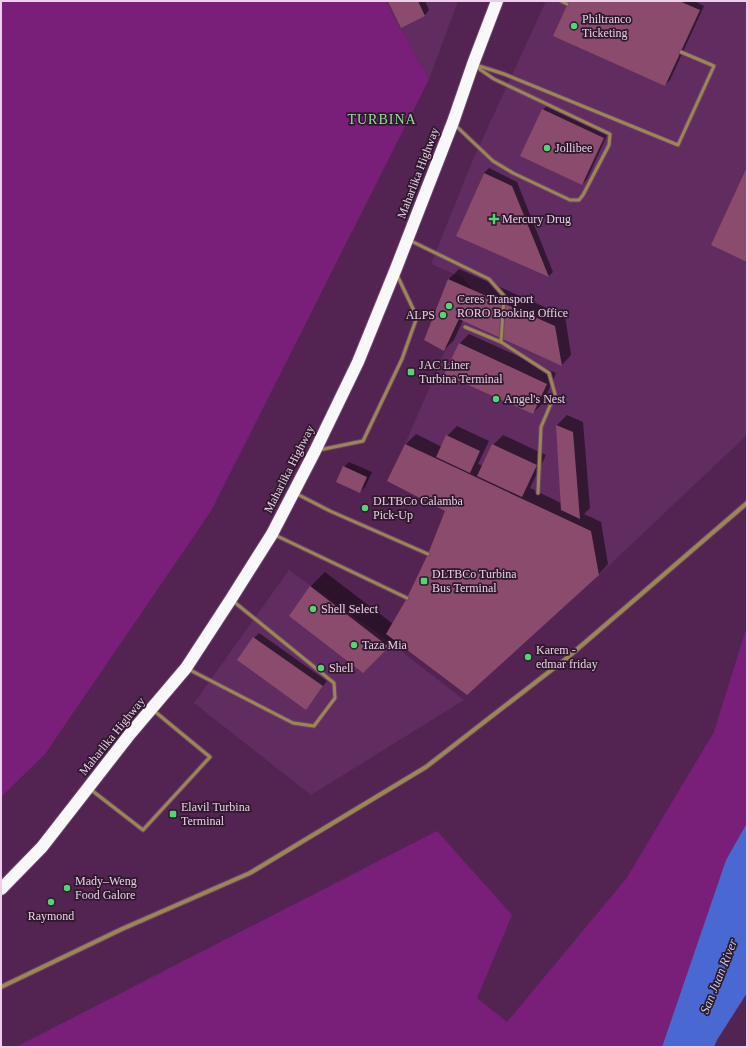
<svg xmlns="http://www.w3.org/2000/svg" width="748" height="1048" font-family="'Times New Roman',serif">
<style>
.built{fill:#612c60}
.green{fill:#7a1f79}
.water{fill:#4968d1}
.shadow{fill:#0007}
.building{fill:#8b4b6d}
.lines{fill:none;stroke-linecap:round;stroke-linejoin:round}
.lane-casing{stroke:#6f436d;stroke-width:5}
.street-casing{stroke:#6f436d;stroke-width:6}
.highway-casing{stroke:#6f436d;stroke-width:14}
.lane{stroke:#9c8753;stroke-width:3}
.street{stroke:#9c8753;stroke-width:4}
.highway{stroke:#f8f8f8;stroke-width:12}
.poi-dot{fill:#53d672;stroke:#2d182c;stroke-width:1.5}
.labels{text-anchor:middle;stroke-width:3.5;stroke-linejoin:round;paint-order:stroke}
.poi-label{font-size:12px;fill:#eccfe9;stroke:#2d182c;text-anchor:start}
.street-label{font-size:12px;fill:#eccfe9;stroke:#2d182c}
.water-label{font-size:13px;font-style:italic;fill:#c1cce7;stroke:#2d182c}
.quarter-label{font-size:14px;letter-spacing:1px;fill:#9adaa3;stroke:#2d182c}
</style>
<rect width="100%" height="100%" fill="#532452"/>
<!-- built -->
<g class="built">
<polygon points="385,1 458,1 429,79"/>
<polygon points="546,1 747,1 747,435 599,575 591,531 405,444 472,289 463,278 431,264 472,162"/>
<polygon points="289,570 383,637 464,700 311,795 194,703"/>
</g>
<!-- green -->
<g class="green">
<polygon points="1,1 385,1 429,79 211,511 45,754 1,797"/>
<polygon points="747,626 747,823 726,860 662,1047 16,1047 437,831 512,915 477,998 507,1022 626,879 714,732"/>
</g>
<!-- water -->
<polygon class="water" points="747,823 747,993 717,1040 714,1047 662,1047 726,860"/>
<!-- shadow -->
<g class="shadow">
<polygon points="389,1 425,1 429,10 425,15 402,27"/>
<polygon points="570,1 694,1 704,6 670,80 665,85"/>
<polygon points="547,105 608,133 587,179 582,184 543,110"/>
<polygon points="489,168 517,182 553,272 549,276 457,235 484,173"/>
<polygon points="459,269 565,316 571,355 562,365 463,320 454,340 444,350 425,339 449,279"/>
<polygon points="469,334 556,373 543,403 533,413 459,344"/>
<polygon points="567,415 583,422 590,508 584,514 601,522 608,564 598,575 395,640 363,672 310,587 325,572 393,624 408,598 429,554 447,510 406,444 416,434 442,447 447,436 457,426 489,441 478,464 483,466 493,445 503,435 546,455 530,488 561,503 557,425"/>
<polygon points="349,462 372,472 365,487 360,492 344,467"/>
<polygon points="259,633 327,681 306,709 254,638"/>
</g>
<!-- building -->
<g class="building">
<polygon points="388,1 418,1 425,16 401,28"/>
<polygon points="569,1 679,1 700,10 665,86 553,36"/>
<polygon points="542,109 604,138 582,185 520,156"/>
<polygon points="747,167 747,262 711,245"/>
<polygon points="484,173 512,186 549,277 456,236"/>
<polygon points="448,279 555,326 562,366 459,319 444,351 424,340"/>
<polygon points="459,343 547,384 533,414 444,374"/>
<polygon points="556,425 573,432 580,519 561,510"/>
<polygon points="446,435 480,451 470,473 436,457"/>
<polygon points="405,444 591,531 599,575 467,695 386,634 407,598 428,554 445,511 387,481"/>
<polygon points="492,444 537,465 522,497 477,476"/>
<polygon points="343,466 367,477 360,493 336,482"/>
<polygon points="310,586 389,647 363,673 289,616"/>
<polygon points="253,637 323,686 306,710 237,660"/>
</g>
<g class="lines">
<defs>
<g id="lane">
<polyline points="561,1 567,4"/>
<polyline points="476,65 504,74 678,145 714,66 681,52"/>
<polyline points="455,125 493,161 513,173 570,200 579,200 583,195 609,145 610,134 494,79 475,66"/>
<polyline points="411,241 489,279 504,296 501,342"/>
<polyline points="465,327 501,342 549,373 555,394 541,427 538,493"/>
<polyline points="319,450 363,441 402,359 417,317 397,275"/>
<polyline points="297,494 330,511 428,554"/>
<polyline points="275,535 407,598"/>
<polyline points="188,669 293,723 314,726 335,698 334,683 233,601"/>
<polyline points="90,789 143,830 210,757 153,710"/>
</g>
<polyline id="street" points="1,987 122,929 250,873 426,767 567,658 747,503"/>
<polyline id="highway" points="1,889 42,847 130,734 186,668 231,599 272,534 315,451 358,362 395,271 453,122 473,64 497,1"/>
</defs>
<!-- lane casing -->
<use href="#lane" class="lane-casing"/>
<!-- street casing -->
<use href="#street" class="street-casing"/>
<!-- highway casing -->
<use href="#highway" class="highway-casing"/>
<!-- lane -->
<use href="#lane" class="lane"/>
<!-- street -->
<use href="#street" class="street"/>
<!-- highway -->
<use href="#highway" class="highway"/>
</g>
<!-- markers -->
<g class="poi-dot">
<circle cx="574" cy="26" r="4"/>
<circle cx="547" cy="148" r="4"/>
<path d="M492 213h4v4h4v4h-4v4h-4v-4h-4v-4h4z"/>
<circle cx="449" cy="306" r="4"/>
<circle cx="443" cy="315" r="4"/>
<rect x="407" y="368" width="8" height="8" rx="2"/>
<circle cx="496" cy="399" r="4"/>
<circle cx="365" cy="508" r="4"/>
<rect x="420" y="577" width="8" height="8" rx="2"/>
<circle cx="313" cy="609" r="4"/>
<circle cx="354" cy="645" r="4"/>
<circle cx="528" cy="657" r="4"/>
<circle cx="321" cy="668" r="4"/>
<rect x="169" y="810" width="8" height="8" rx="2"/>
<circle cx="67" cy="888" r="4"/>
<circle cx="51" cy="902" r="4"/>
</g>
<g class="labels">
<!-- poi labels -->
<g class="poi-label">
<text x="582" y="23">Philtranco<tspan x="582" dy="14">Ticketing</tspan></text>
<text x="555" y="152">Jollibee</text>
<text x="502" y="223">Mercury Drug</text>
<text x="457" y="303">Ceres Transport<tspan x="457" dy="14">RORO Booking Office</tspan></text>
<text x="435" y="319" text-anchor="end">ALPS</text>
<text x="419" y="369">JAC Liner<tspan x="419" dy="14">Turbina Terminal</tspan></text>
<text x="504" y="403">Angel's Nest</text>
<text x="373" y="505">DLTBCo Calamba<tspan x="373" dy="14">Pick-Up</tspan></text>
<text x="432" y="578">DLTBCo Turbina<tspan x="432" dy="14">Bus Terminal</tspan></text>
<text x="321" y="613">Shell Select</text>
<text x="362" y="649">Taza Mia</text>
<text x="536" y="654">Karem -<tspan x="536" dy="14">edmar friday</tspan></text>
<text x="329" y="672">Shell</text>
<text x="181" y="811">Elavil Turbina<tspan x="181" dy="14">Terminal</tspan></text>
<text x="75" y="885">Mady–Weng<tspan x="75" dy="14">Food Galore</tspan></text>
<text x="51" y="920" text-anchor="middle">Raymond</text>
</g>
<!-- street labels -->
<g class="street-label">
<text transform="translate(418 173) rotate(-69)" y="4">Maharlika Highway</text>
<text transform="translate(289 469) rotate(-63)" y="4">Maharlika Highway</text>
<text transform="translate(112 736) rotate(-51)" y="4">Maharlika Highway</text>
</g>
<!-- water labels -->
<g class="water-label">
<text transform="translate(718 976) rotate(-68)" y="5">San Juan River</text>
</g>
<!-- quarter labels -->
<g class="quarter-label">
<text x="382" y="124">TURBINA</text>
</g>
</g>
<!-- border -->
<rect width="748" height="1048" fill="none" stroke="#eccfe9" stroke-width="4"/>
</svg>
